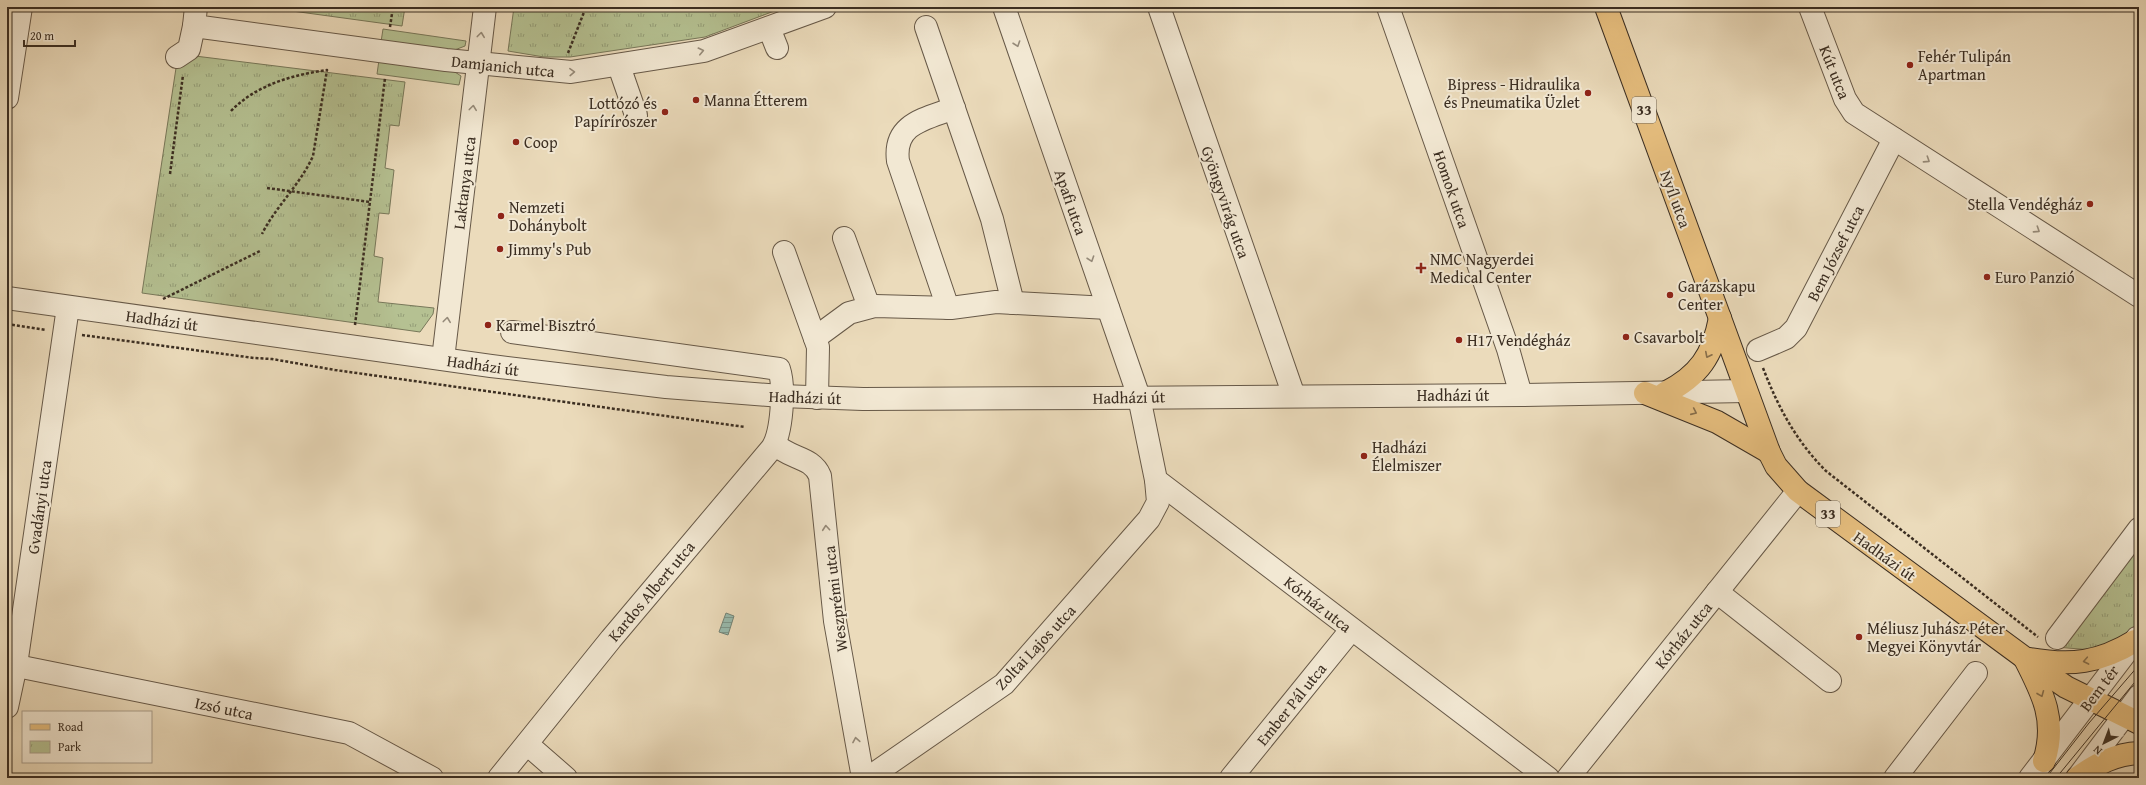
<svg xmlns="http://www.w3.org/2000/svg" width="2146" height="785" font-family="'Gentium Book Plus',serif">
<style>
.green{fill:#b5c192;stroke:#78785a}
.park{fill:url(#park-tufts);stroke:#78785a}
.water{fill:url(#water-rules);stroke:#738376}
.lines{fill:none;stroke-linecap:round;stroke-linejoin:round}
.minor-casing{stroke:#675948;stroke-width:24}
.major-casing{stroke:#3b2e22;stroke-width:24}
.path{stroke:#3b2e22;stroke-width:2.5;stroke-dasharray:3 2;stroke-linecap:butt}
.minor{stroke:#f2e8d3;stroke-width:22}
.major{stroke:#e6be7e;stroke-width:22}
.tram{stroke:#3b2e22;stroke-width:1}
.oneway{stroke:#968b7a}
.oneway2{stroke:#886f4b}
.poi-dot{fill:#8f2418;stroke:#f2e8d3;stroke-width:1.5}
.labels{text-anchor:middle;stroke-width:4;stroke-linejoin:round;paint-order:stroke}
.shield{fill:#f2e8d3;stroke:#726657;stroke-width:1}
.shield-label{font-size:15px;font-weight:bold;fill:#3b2e22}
.poi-label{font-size:16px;fill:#3b2e22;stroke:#f2e8d3;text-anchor:start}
.street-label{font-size:16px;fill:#3b2e22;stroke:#f2e8d3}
</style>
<defs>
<pattern id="park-tufts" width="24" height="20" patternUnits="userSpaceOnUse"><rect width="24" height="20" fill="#b5c192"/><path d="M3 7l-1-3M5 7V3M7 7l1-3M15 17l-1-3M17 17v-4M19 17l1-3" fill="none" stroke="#949d77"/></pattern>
<pattern id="water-rules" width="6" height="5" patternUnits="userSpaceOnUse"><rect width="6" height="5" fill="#98bbae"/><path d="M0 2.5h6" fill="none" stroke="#7d988d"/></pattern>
</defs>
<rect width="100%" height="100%" fill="#ebdbbb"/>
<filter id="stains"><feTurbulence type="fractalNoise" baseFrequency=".005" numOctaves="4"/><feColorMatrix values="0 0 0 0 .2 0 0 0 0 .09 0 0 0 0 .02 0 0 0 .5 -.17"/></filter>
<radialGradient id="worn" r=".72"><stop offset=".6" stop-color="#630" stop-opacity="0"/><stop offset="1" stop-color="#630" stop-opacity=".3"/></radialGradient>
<!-- green -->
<g class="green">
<polygon points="383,29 466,41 465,46 452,51 381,42"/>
<polygon points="379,60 452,70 461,76 459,85 377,74"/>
</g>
<!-- park -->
<g class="park">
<polygon points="263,7 405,7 402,26"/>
<polygon points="514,7 785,7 705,37 570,57 544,57 508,51"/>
<polygon points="195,56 405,82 399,126 390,125 385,168 394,170 389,214 379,213 374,256 383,258 378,302 434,308 433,314 420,332 142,293 176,68"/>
<polygon points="2139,529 2139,636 2115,652 2056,647"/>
</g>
<!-- water -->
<polygon class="water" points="726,613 734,616 728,635 719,632"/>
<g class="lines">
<defs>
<g id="minor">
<polyline points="196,7 194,26 446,60 571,72 704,51 825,7"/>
<polyline points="1004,7 1139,397 1156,480 1548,778"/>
<polyline points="1159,7 1294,396"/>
<polyline points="1388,7 1508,349 1521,395"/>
<polyline points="1810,7 1845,99 1854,113 2139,296"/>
<polyline points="926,27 992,219 1013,303"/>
<polyline points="769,28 777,48"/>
<polyline points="177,57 189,49 194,26"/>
<polyline points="619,66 636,115"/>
<polyline points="7,98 21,7"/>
<polyline points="844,238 869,307"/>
<polyline points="784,252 818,347 817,398"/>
<polyline points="7,298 491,366 666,387 781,396 863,399 1106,398 1521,395 1746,391"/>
<path d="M948,308L898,161C893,123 926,119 954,108"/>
<polyline points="815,338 849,313 875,306 951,308 996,302 1108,308"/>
<polyline points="1758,350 1786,338 1796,328 1894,139"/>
<polyline points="443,359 485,7"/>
<path d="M775,444C789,459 812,456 820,476L835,621L863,778"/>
<polyline points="1717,592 1830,681"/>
<polyline points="2057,638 2139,529"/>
<polyline points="7,664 349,733 432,778"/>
<polyline points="7,707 16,665 68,307"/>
<polyline points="527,744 566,778"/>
<polyline points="2078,777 2139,696"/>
<path d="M499,778L611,639L772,448C782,433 785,387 779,369L512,332"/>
<polyline points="868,778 1004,684 1149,519 1158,502 1156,480"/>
<polyline points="1231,778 1351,630"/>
<polyline points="1568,778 1798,491"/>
<polyline points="1895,778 1976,673"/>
<polyline points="2030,778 2137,638"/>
</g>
<g id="major">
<polyline points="1606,7 1769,452 1776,466 1798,491 2037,667 2066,687 2139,723"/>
<polyline points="1645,393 1717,422 1769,452"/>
<path d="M1665,393C1699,376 1713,355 1720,318"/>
<path d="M2025,659C2043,694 2057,721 2044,761"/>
<path d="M2030,659C2071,666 2099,663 2135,641"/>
<path d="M2077,778C2097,764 2115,754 2139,753"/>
</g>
</defs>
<!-- minor casing -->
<use href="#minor" class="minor-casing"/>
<!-- major casing -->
<use href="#major" class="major-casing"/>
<!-- path -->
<g class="path">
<polyline points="390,27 393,7"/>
<polyline points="568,53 586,7"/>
<path d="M231,111C256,85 292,75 327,70L313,156C300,185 276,206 262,234"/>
<polyline points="170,174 183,75"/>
<polyline points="267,188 370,202"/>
<polyline points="163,299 260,251"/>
<polyline points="7,324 46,330"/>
<polyline points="355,325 385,78"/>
<polyline points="82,335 254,358 272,359 335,370 745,427"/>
<path d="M1763,368C1778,407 1796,441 1826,471L2038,637"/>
</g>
<!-- minor -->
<use href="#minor" class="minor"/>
<!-- major -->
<use href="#major" class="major"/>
<!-- tram -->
<g class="tram">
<polyline points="2046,778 2089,723 2139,665"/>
<polyline points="2056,778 2139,677"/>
</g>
</g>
<!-- one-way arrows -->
<defs><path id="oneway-chevron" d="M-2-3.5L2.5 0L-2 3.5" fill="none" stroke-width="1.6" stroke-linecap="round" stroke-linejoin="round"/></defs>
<g class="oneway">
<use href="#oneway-chevron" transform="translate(481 35) rotate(-83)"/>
<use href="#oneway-chevron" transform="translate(1017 44) rotate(71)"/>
<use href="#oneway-chevron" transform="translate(701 51) rotate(-13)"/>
<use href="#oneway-chevron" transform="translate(572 72) rotate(-2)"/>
<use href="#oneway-chevron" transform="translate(473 108) rotate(-83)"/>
<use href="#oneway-chevron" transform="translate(1927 160) rotate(33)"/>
<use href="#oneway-chevron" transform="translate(2037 230) rotate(33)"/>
<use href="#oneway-chevron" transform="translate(1091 259) rotate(71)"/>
<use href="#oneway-chevron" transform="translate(447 320) rotate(-83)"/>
<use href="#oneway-chevron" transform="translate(826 528) rotate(-95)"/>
<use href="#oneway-chevron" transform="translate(856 740) rotate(-100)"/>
</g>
<g class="oneway2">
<use href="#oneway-chevron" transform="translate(1708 355) rotate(117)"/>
<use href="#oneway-chevron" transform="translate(1694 412) rotate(24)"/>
<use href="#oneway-chevron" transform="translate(2086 661) rotate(169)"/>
<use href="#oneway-chevron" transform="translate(2041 694) rotate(68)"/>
</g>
<!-- markers -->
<g class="poi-dot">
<circle cx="1910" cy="65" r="4"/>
<circle cx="1588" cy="93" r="4"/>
<circle cx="696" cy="100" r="4"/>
<circle cx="665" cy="112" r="4"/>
<circle cx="516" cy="142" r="4"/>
<circle cx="2090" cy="204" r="4"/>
<circle cx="501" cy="216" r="4"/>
<circle cx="500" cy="249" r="4"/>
<path d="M1419 262h4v4h4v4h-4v4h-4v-4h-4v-4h4z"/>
<circle cx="1987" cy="277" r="4"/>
<circle cx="1670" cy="295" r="4"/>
<circle cx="488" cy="325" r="4"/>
<circle cx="1626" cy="337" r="4"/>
<circle cx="1459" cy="340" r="4"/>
<circle cx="1364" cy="456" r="4"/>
<circle cx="1859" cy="637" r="4"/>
</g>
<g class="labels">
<!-- shield labels -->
<g class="shield">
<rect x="1632" y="97" width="24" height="26" rx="3"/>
<rect x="1816" y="501" width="24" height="26" rx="3"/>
</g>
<g class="shield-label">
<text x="1644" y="115">33</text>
<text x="1828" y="519">33</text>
</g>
<!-- poi labels -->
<g class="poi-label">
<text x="1918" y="62">Fehér Tulipán<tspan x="1918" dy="18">Apartman</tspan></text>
<text x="1580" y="90" text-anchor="end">Bipress - Hidraulika<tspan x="1580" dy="18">és Pneumatika Üzlet</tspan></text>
<text x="704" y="106">Manna Étterem</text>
<text x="657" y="109" text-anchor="end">Lottózó és<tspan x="657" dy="18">Papírírószer</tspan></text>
<text x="524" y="148">Coop</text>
<text x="2082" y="210" text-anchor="end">Stella Vendégház</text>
<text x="509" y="213">Nemzeti<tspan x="509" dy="18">Dohánybolt</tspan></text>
<text x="508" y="255">Jimmy's Pub</text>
<text x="1430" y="265">NMC Nagyerdei<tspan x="1430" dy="18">Medical Center</tspan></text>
<text x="1995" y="283">Euro Panzió</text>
<text x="1678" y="292">Garázskapu<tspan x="1678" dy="18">Center</tspan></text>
<text x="496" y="331">Karmel Bisztró</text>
<text x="1634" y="343">Csavarbolt</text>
<text x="1467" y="346">H17 Vendégház</text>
<text x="1372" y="453">Hadházi<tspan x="1372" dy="18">Élelmiszer</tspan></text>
<text x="1867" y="634">Méliusz Juhász Péter<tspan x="1867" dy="18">Megyei Könyvtár</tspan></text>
</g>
<!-- street labels -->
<g class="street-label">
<text transform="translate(503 66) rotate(6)" y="6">Damjanich utca</text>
<text transform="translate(1835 72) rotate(68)" y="6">Kút utca</text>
<text transform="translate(464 183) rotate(-83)" y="6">Laktanya utca</text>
<text transform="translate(1452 189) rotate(71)" y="6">Homok utca</text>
<text transform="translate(1676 199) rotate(70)" y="6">Nyíl utca</text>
<text transform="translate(1071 202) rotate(71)" y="6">Apafi utca</text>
<text transform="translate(1226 202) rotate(71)" y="6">Gyöngyvirág utca</text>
<text transform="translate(1835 253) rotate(-63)" y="6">Bem József utca</text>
<text transform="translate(162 320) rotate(8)" y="6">Hadházi út</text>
<text transform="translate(483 365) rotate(8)" y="6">Hadházi út</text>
<text x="1453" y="401">Hadházi út</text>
<text transform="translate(805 397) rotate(2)" y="6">Hadházi út</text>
<text transform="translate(1129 397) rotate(-1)" y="6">Hadházi út</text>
<text transform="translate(39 507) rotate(-82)" y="6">Gvadányi utca</text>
<text transform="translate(1885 556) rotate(36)" y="6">Hadházi út</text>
<text transform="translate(651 591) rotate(-50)" y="6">Kardos Albert utca</text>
<text transform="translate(835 599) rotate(-97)" y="6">Weszprémi utca</text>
<text transform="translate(1318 604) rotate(38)" y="6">Kórház utca</text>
<text transform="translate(1683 635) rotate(-51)" y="6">Kórház utca</text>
<text transform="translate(1035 647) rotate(-47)" y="6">Zoltai Lajos utca</text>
<text transform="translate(2099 688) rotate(-53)" y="6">Bem tér</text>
<text transform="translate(1291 704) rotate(-51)" y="6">Ember Pál utca</text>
<text transform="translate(224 708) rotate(12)" y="6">Izsó utca</text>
</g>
</g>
<!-- margin -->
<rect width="2146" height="785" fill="none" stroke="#ebdbbb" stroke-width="24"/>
<rect x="8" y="8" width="2130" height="769" fill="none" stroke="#3b2e22" stroke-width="2"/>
<rect x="12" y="12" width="2122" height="761" fill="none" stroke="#3b2e22"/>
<!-- legend -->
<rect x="22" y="711" width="130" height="52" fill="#f2e8d3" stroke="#a99e8c"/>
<rect x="30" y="724" width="20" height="6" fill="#e6be7e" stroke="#a99e8c"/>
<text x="58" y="731" font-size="12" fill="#3b2e22">Road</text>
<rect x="30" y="741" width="20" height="12" fill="url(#park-tufts)" stroke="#a99e8c"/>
<text x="58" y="751" font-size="12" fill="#3b2e22">Park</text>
<!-- north arrow -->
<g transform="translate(2104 743) rotate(222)" stroke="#f2e8d3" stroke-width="3" paint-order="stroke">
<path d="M0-3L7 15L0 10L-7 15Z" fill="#3b2e22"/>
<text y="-6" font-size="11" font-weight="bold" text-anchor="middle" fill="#3b2e22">N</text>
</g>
<!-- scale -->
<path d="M24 40v6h51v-6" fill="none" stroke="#3b2e22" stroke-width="2"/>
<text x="30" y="40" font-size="12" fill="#3b2e22" stroke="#f2e8d3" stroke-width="3" paint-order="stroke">20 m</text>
<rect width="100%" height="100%" filter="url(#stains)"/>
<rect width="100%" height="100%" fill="url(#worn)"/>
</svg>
